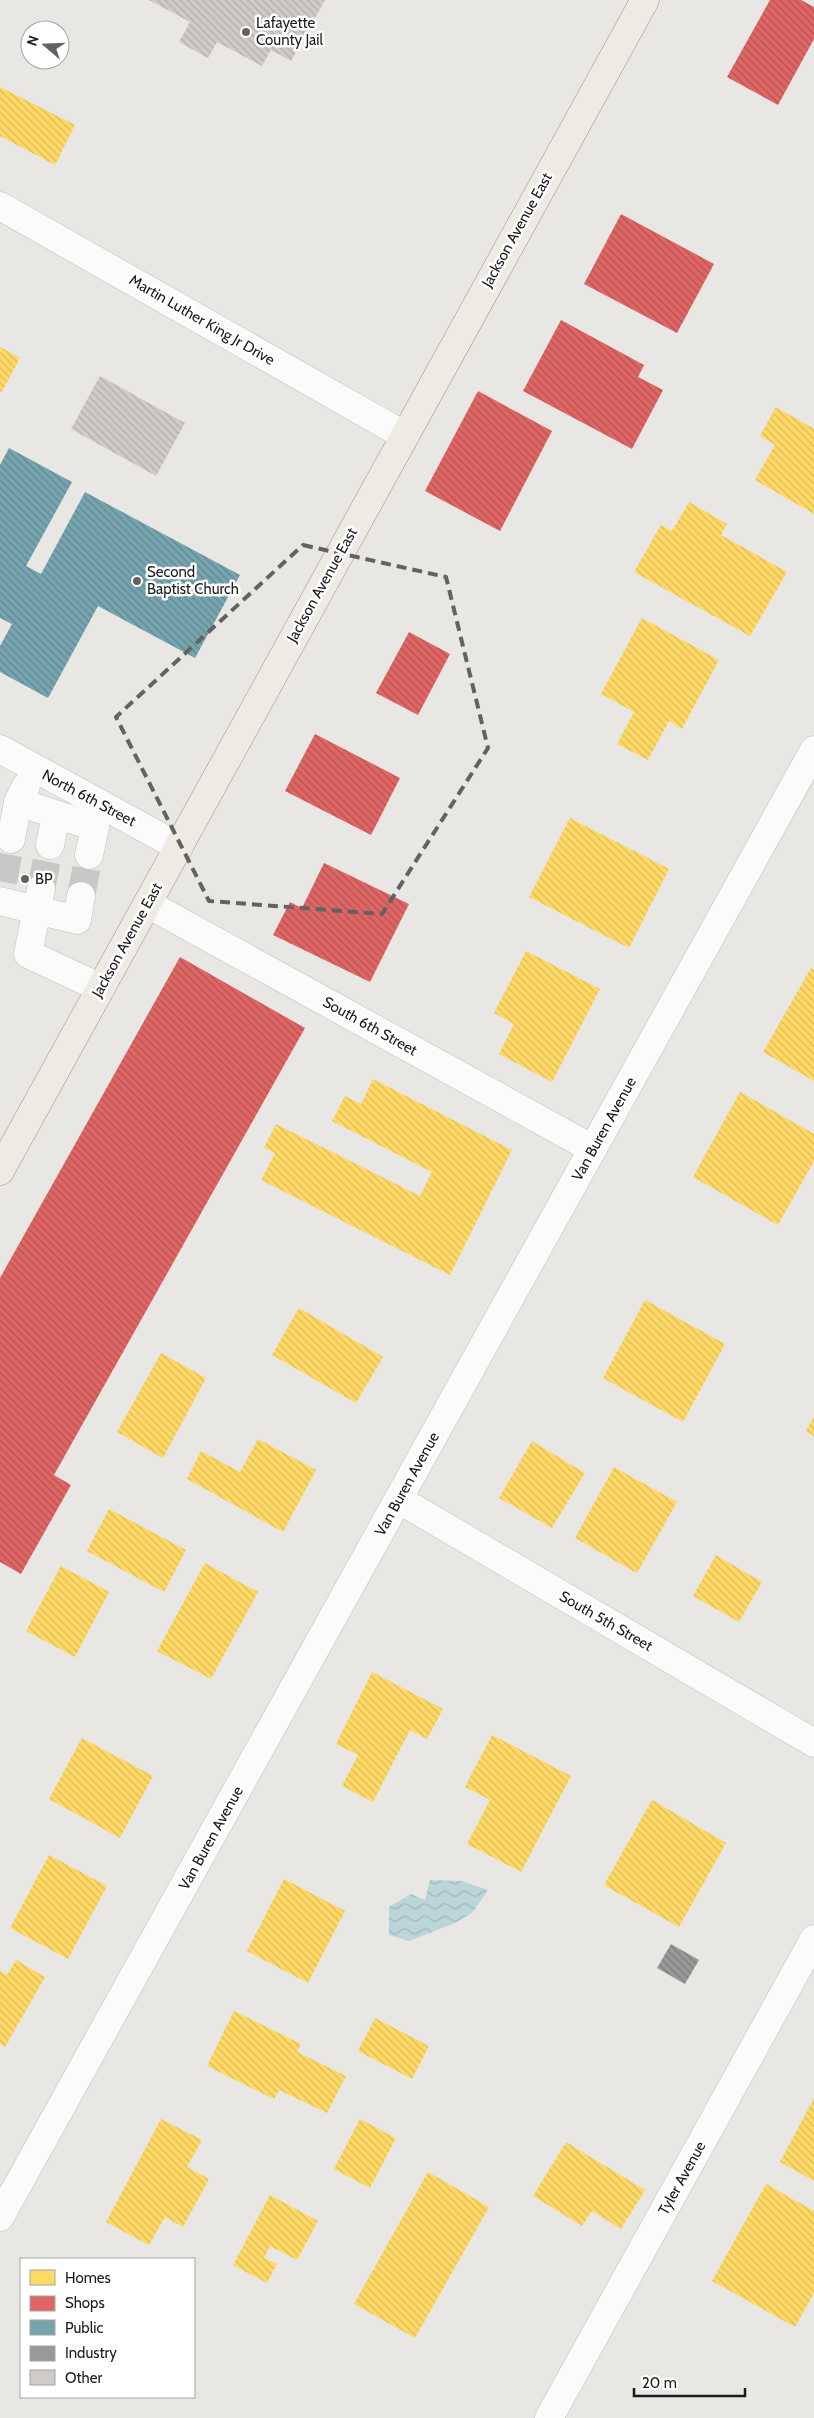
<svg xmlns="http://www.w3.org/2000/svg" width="814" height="2418" font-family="Cabin,sans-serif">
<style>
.water{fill:url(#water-waves)}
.homes{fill:url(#homes-back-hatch)}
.shops{fill:url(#shops-back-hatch)}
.public{fill:url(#public-back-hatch)}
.industry{fill:url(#industry-back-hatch)}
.building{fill:url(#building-back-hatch)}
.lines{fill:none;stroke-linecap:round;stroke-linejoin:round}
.minor-tunnel{stroke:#cac8c6;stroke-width:28;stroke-dasharray:28 14;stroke-linecap:butt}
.minor-casing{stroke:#bfbebc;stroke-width:29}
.major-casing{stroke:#9c9284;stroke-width:29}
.minor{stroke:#fcfbfb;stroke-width:28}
.major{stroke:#eeeae4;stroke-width:28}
.marked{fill:none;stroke:#636261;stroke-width:4;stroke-dasharray:10 6;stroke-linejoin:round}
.poi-dot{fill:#636261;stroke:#fff;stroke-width:2}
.labels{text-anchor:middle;stroke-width:5;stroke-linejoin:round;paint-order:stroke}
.poi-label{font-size:15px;fill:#1b1b1b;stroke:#fff;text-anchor:start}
.street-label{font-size:15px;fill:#1b1b1b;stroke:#fff}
</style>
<defs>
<pattern id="water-waves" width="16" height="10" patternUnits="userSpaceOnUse" patternTransform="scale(1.25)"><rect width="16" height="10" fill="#bbd5d9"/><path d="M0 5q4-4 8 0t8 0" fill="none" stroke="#a0b6ba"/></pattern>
<pattern id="homes-back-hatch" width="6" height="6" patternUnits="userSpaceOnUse" patternTransform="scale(1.25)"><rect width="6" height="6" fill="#ffd966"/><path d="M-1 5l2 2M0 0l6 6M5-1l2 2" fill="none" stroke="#daba58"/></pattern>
<pattern id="shops-back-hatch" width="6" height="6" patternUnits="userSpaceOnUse" patternTransform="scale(1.25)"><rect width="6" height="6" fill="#e06666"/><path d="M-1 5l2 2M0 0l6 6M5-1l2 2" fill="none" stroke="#b55353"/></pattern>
<pattern id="public-back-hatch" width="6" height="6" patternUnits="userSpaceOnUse" patternTransform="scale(1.25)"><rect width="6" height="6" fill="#76a5af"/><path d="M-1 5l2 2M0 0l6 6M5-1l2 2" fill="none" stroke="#60868e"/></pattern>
<pattern id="industry-back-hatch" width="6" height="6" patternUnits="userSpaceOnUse" patternTransform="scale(1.25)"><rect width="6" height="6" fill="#999"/><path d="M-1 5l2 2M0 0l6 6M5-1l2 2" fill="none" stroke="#7c7c7c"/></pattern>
<pattern id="building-back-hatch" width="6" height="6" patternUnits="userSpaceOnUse" patternTransform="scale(1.25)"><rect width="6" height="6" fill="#cecbc9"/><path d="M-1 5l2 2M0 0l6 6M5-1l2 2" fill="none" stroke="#b0aeac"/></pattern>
</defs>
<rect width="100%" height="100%" fill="#e9e7e4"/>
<!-- water -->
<polygon class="water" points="430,1880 462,1881 488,1890 472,1913 455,1923 409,1941 389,1935 389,1907 411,1894 425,1900"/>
<!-- homes -->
<g class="homes">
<polygon points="0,87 75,125 55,165 0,136"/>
<polygon points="0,347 20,358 2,392 0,391"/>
<polygon points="776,407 814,429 814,514 755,480 775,445 760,436"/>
<polygon points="689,502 727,524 721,535 787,572 750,636 634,572 661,525 672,531"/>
<polygon points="642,618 719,660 682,729 669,721 648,760 617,744 634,712 601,694"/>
<polygon points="570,818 669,869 629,948 529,897"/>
<polygon points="526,951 600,989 552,1082 499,1054 514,1024 494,1013"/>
<polygon points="811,968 814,970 814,1081 763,1052"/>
<polygon points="373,1079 512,1150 450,1275 261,1180 275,1153 264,1148 276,1124 420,1196 432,1172 332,1121 345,1096 361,1104"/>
<polygon points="740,1092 814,1134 814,1161 778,1225 693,1177"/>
<polygon points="645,1300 725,1344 683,1422 603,1378"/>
<polygon points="299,1308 383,1357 356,1403 272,1355"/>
<polygon points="161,1353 206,1378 163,1458 117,1432"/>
<polygon points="814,1416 814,1436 806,1431"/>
<polygon points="258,1439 316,1470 283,1532 187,1479 201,1451 240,1472"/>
<polygon points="532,1441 585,1473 552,1528 499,1498"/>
<polygon points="614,1467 677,1502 637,1573 575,1538"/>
<polygon points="109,1509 186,1550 164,1592 87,1551"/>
<polygon points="716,1555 762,1582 739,1622 693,1596"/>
<polygon points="205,1563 258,1592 211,1679 157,1651"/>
<polygon points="61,1566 109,1592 75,1657 26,1631"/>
<polygon points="372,1672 443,1709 427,1739 410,1730 373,1802 342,1786 358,1755 336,1744"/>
<polygon points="492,1735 571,1776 521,1872 467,1844 490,1800 465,1787"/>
<polygon points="82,1738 153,1776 120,1838 49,1799"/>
<polygon points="652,1800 726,1843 679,1927 604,1885"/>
<polygon points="49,1855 107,1886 68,1959 10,1928"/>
<polygon points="284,1879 345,1911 308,1983 247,1951"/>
<polygon points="16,1960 45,1977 5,2047 0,2044 0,1971 7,1975"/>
<polygon points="234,2011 301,2044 297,2052 346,2076 327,2113 279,2090 274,2099 207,2066"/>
<polygon points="375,2018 429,2046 412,2079 358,2051"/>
<polygon points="814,2098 814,2181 780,2162"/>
<polygon points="161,2119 202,2140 187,2167 209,2179 183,2227 165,2217 149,2245 106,2222"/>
<polygon points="360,2119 396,2138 370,2188 334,2169"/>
<polygon points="566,2142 645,2190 621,2229 592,2211 582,2226 533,2196"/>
<polygon points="428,2172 489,2207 415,2338 354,2304"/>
<polygon points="766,2184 814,2211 814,2293 795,2327 712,2281"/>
<polygon points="270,2195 318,2221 297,2260 270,2246 264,2258 277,2264 267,2283 233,2265"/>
</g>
<!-- shops -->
<g class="shops">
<polygon points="770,0 801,0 814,7 814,39 778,105 727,77"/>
<polygon points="621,214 714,264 677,333 584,284"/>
<polygon points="561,320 644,365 638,377 663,390 632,449 523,391"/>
<polygon points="478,391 552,431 500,531 425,491"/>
<polygon points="409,632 450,654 418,715 376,693"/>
<polygon points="315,734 400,778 371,835 285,791"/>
<polygon points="324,863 409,904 370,982 273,935 290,902 302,908"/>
<polygon points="180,957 305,1028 54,1475 71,1485 21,1574 0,1562 0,1278"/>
</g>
<!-- public -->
<polygon class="public" points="9,448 72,482 26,566 41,574 85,492 240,575 195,658 98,606 48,698 0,672 0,646 12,624 0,618 0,465"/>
<!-- industry -->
<polygon class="industry" points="671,1944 699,1960 685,1984 657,1968"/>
<!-- building -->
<g class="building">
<polygon points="149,0 325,0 291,61 271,50 262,66 217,42 208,58 179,42 190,22"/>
<polygon points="100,376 185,423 156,476 71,429"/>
</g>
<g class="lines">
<!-- minor-tunnel -->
<g class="minor-tunnel">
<polyline points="3,882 11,839"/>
<polyline points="41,889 50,845"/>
<polyline points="81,896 89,855"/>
</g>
<defs>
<g id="minor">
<polyline points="0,206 404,435"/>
<polyline points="0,749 179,847"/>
<polyline points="18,802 95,827 89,855"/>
<polyline points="11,839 18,802 26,786"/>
<polyline points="50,845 56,815"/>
<polyline points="41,889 28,954 101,988"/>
<polyline points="0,901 77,920 81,896"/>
<polyline points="148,904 593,1149"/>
<polyline points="398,1499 814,1743"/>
<polyline points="0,2217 814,750"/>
<polyline points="549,2418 814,1939"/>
</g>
<polyline id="major" points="0,1171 645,0"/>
</defs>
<!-- minor casing -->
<use href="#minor" class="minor-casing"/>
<!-- major casing -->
<use href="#major" class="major-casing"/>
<!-- minor -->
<use href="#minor" class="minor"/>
<!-- major -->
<use href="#major" class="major"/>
</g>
<!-- marked area -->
<path class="marked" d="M303,545L446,577L488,748L382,914L209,901L116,717Z"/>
<!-- markers -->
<g class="poi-dot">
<circle cx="246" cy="32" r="5"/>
<circle cx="137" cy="581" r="5"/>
<circle cx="25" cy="879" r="5"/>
</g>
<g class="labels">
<!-- poi labels -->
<g class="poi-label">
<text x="256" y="28">Lafayette<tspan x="256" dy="17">County Jail</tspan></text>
<text x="147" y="577">Second<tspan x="147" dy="17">Baptist Church</tspan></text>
<text x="35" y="884">BP</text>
</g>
<!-- street labels -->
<g class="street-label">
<text transform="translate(517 230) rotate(-61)" y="5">Jackson Avenue East</text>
<text transform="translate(202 320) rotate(30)" y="5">Martin Luther King Jr Drive</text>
<text transform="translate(322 585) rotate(-61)" y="5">Jackson Avenue East</text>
<text transform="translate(89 798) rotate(28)" y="5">North 6th Street</text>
<text transform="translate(127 940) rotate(-61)" y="5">Jackson Avenue East</text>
<text transform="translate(370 1026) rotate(29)" y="5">South 6th Street</text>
<text transform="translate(604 1129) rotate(-61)" y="5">Van Buren Avenue</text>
<text transform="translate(407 1484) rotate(-61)" y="5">Van Buren Avenue</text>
<text transform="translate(606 1621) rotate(30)" y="5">South 5th Street</text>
<text transform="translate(211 1838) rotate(-61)" y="5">Van Buren Avenue</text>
<text transform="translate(682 2178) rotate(-61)" y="5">Tyler Avenue</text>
</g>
</g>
<!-- legend -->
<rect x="20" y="2258" width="175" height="140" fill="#ffffff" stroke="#a4a4a4"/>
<rect x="30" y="2270" width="25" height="15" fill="#ffd966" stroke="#a4a4a4"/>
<text x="65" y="2283" font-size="15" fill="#1b1b1b">Homes</text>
<rect x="30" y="2296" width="25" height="15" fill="#e06666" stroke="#a4a4a4"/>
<text x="65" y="2308" font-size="15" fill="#1b1b1b">Shops</text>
<rect x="30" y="2320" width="25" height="15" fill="#76a5af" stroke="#a4a4a4"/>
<text x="65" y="2333" font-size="15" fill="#1b1b1b">Public</text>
<rect x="30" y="2346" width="25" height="15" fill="#999999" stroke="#a4a4a4"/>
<text x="65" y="2358" font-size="15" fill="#1b1b1b">Industry</text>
<rect x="30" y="2370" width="25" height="15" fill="#cecbc9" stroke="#a4a4a4"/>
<text x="65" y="2383" font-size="15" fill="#1b1b1b">Other</text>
<!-- north arrow -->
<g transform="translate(45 45) rotate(289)"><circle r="24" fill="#ffffff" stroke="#a4a4a4"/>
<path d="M0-4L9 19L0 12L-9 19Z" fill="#636261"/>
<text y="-8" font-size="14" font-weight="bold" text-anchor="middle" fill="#1b1b1b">N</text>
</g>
<!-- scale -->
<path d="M634 2388v8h111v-8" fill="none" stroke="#1b1b1b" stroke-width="2.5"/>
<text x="642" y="2388" font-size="15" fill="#1b1b1b" stroke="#ffffff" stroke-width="4" paint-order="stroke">20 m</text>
</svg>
